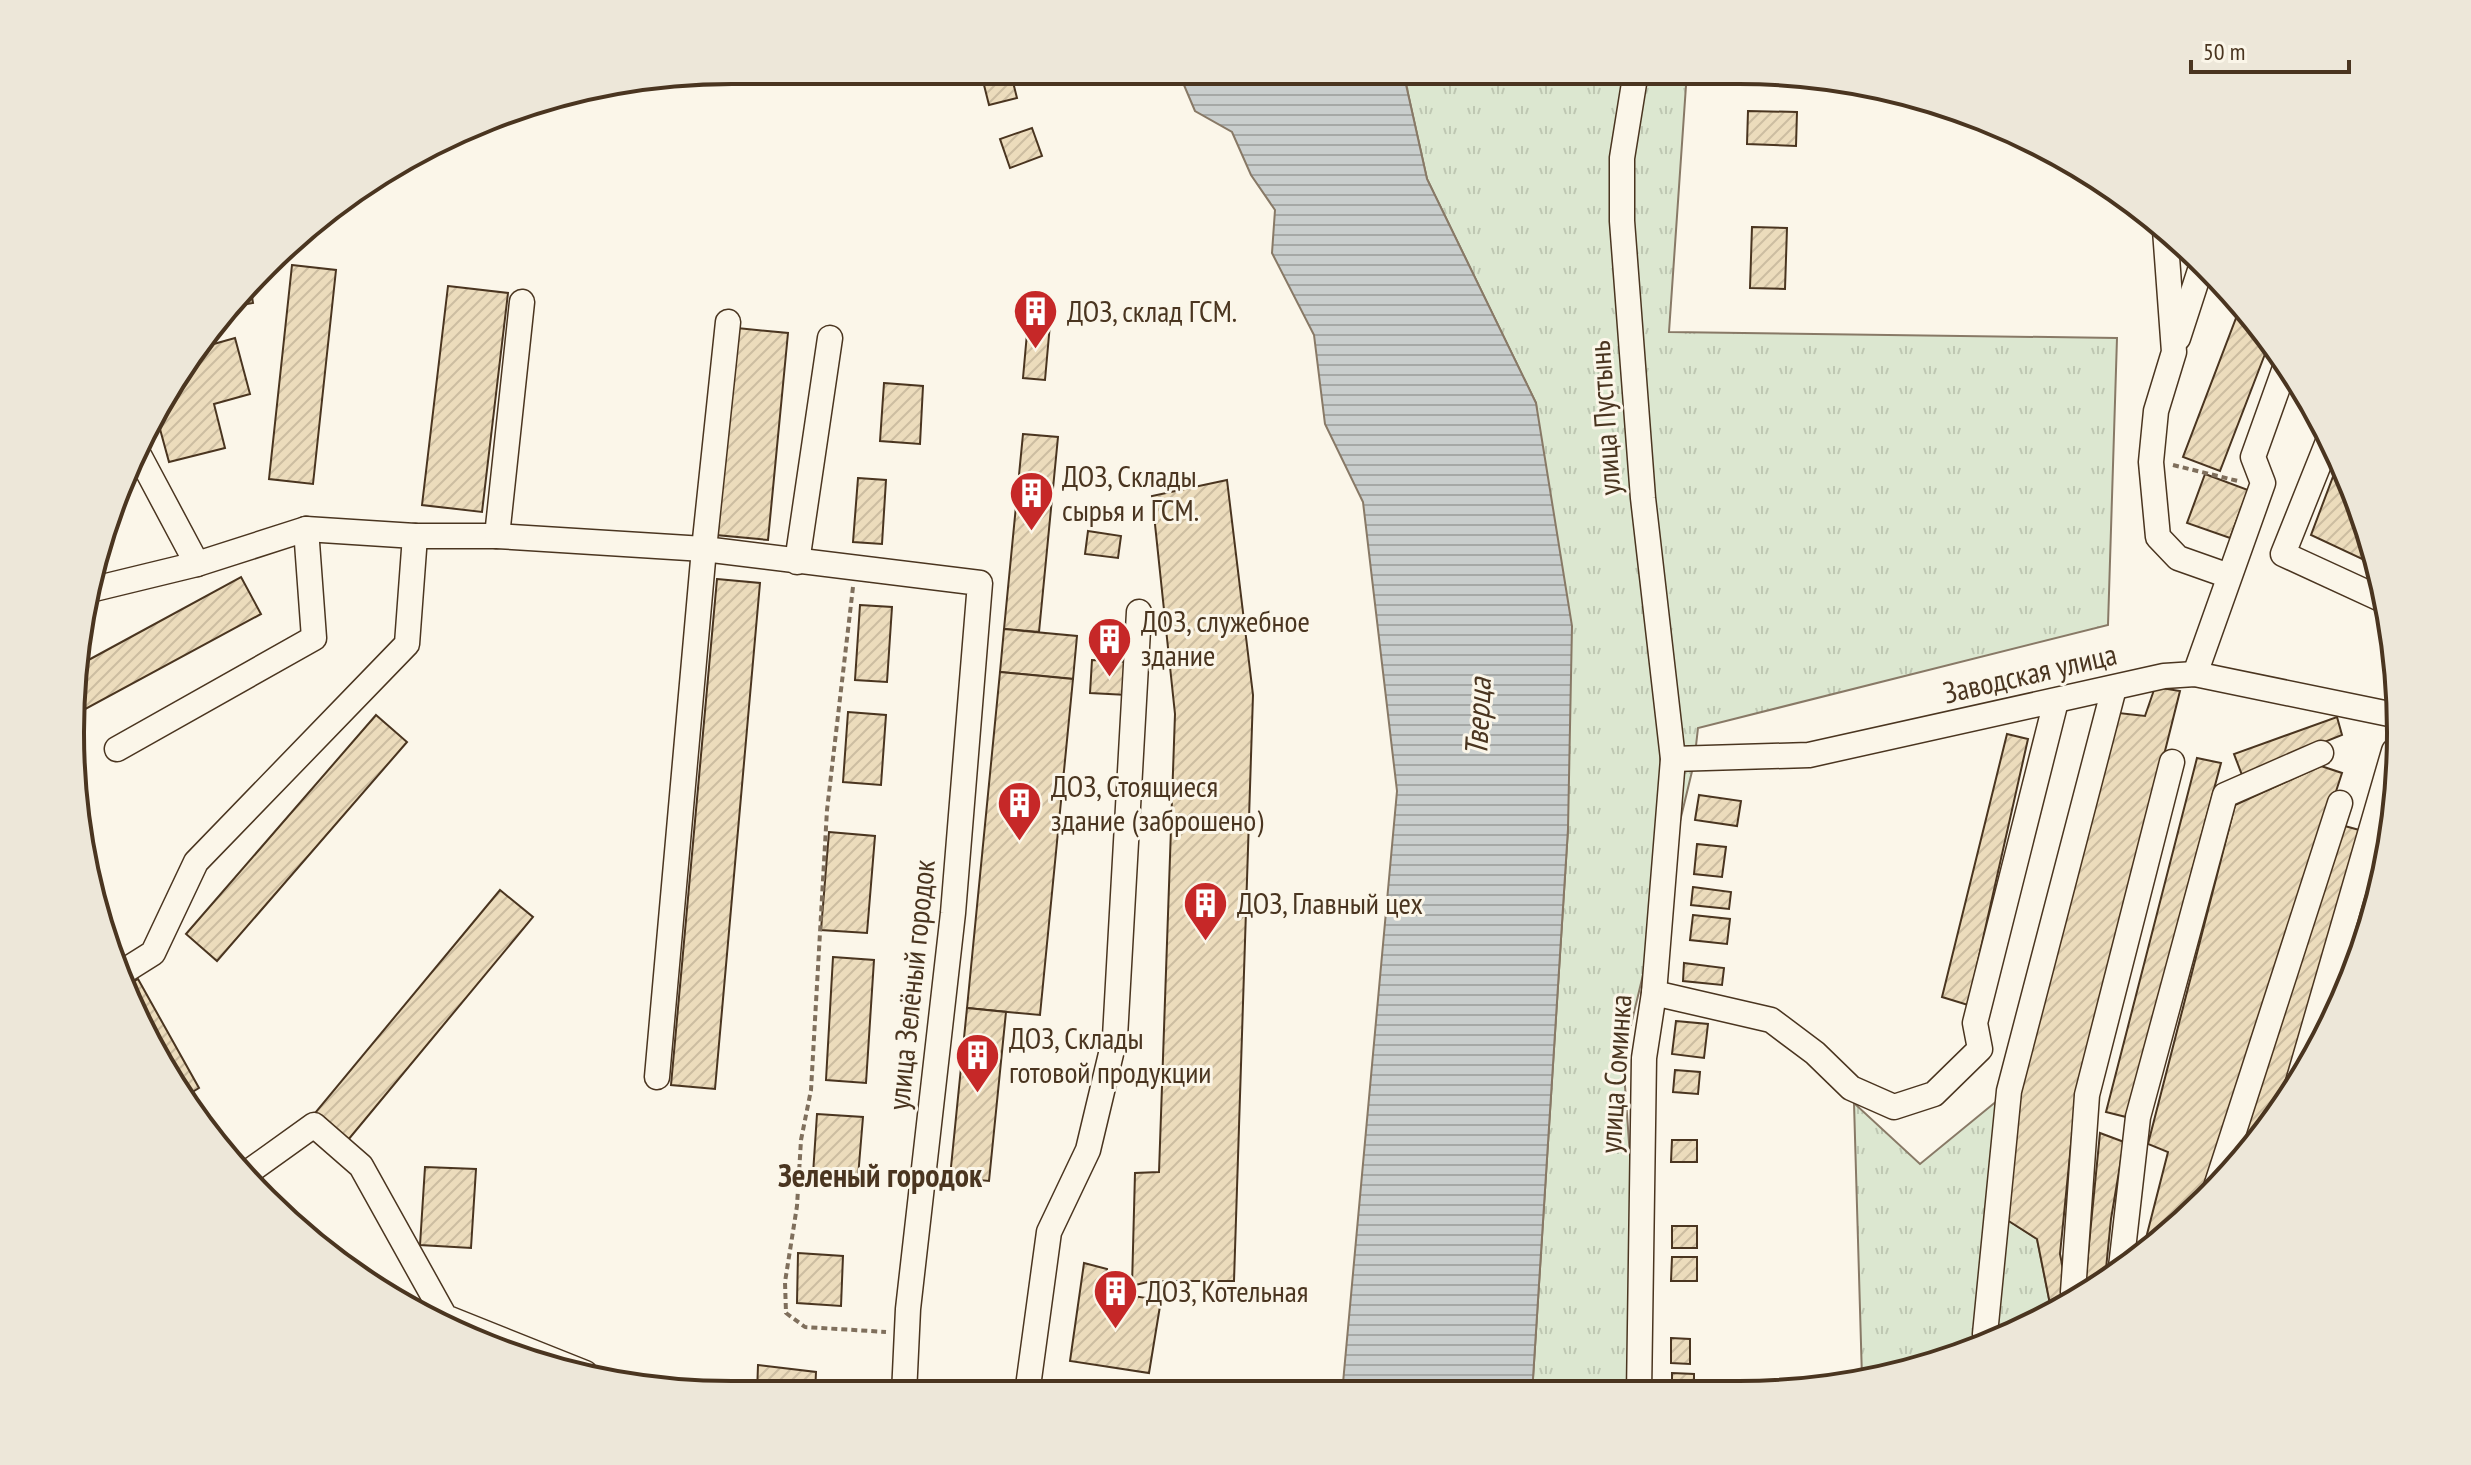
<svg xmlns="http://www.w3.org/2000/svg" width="2471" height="1465" font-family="'PT Sans Narrow',sans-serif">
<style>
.grass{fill:url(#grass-tufts);stroke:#887966;stroke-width:2}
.water{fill:url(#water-rules);stroke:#887966;stroke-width:2}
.building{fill:url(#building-hatch);stroke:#4a3520;stroke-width:2}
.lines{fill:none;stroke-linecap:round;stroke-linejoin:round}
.minor-casing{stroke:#4a3520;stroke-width:27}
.path{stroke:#7f6f5c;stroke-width:4;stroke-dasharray:6 4;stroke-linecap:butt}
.minor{stroke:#fbf6e9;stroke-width:24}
.labels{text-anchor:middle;stroke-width:6;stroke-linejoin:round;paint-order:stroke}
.poi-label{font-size:30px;fill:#4a3520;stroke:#fbf6e9;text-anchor:start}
.street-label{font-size:30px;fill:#4a3520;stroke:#fbf6e9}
.water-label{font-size:32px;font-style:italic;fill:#4a3520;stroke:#fbf6e9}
.neighbourhood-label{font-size:32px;font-weight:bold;fill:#4a3520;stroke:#fbf6e9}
.rim{fill:none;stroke:#4a3520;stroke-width:4}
</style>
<defs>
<pattern id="grass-tufts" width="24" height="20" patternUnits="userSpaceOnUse" patternTransform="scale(2)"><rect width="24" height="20" fill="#dce7d0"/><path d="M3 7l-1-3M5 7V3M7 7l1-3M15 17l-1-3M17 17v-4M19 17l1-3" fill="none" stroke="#bec7b2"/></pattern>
<pattern id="water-rules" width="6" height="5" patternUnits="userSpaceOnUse" patternTransform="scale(2)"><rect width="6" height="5" fill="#c9cecd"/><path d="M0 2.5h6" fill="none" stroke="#a5a8a6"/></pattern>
<pattern id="building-hatch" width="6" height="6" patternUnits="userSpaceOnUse" patternTransform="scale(2)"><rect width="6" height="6" fill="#ecdcbc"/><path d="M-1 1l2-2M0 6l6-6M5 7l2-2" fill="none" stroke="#ccbda1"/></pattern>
</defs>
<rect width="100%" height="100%" fill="#fbf6e9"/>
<!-- grass -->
<g class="grass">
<polygon points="1403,71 1687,71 1669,332 2117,338 2108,625 1698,728 1694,763 1623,1058 1647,1394 1532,1394 1568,829 1536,403 1427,179"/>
<polygon points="2009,1091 1997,1213 2037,1239 2052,1314 1951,1360 1862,1378 1854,1103 1920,1164"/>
</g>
<!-- water -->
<polygon class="water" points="1178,71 1403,71 1427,179 1536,403 1572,626 1568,829 1532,1394 1342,1394 1397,791 1363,502 1325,424 1314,335 1272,253 1275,210 1251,175 1232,132 1195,111"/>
<!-- building -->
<g class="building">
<polygon points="1010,70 1017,98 989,105 982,77"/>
<polygon points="1748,111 1797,112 1796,146 1747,144"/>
<polygon points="1032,128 1042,156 1010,168 1000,139"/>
<polygon points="1752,227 1787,228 1785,289 1750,288"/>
<polygon points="292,265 336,270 313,484 269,479"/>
<polygon points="448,286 508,293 482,512 422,505"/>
<polygon points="251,291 253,303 236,306"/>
<polygon points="2241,305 2270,341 2220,471 2183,457"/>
<polygon points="1028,322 1050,324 1045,380 1023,378"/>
<polygon points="737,328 788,333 768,540 716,535"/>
<polygon points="235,338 250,394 214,404 225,448 169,462 157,418 182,364 196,349"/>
<polygon points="884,383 923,386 920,444 880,441"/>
<polygon points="1023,434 1058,437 1039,632 1004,629"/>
<polygon points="2340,458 2350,479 2369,540 2362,559 2311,535"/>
<polygon points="2205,474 2248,490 2230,538 2187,523"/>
<polygon points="858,478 886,480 882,544 853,542"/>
<polygon points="1227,480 1253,695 1234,1281 1151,1281 1132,1286 1135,1173 1159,1172 1175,714 1152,496"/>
<polygon points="1088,531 1121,536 1118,558 1085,554"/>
<polygon points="241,577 261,614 78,713 83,663"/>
<polygon points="717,579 760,583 715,1089 671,1085"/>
<polygon points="860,605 892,607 887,682 855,680"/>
<polygon points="1004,629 1077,636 1073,679 1000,672"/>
<polygon points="1092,660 1129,662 1127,695 1090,693"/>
<polygon points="1000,672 1073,679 1040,1015 967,1008"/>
<polygon points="2155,687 2180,691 2074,1115 2060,1254 2070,1306 2052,1314 2037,1239 2004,1218 2018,1098 2119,713 2145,716"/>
<polygon points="848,712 886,715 881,785 843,782"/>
<polygon points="376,715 407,742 217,961 186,934"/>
<polygon points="2337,717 2342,735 2242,775 2234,754"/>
<polygon points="2007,734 2028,739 1968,1005 1942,997"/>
<polygon points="2197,758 2221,763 2177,927 2130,1118 2106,1112"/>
<polygon points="2321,766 2342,773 2201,1206 2143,1250 2168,1152 2148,1144 2235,805"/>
<polygon points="2396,787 2388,861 2351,986 2317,1049"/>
<polygon points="1699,795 1741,801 1737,826 1695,820"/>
<polygon points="2341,825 2363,831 2280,1112 2232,1171"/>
<polygon points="829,832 875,836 867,933 821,930"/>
<polygon points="1697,844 1726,847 1722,877 1694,874"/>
<polygon points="1693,887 1731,892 1729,909 1691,905"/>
<polygon points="500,890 533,917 348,1140 315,1113"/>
<polygon points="1693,915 1730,919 1727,944 1690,940"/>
<polygon points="833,957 874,960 866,1083 826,1080"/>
<polygon points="1684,963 1724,968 1722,985 1683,981"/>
<polygon points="138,979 199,1088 184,1097 122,988"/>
<polygon points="967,1008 1006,1012 989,1181 950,1177"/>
<polygon points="1676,1021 1708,1024 1704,1058 1672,1054"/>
<polygon points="1675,1070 1700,1072 1698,1094 1673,1092"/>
<polygon points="817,1114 863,1117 858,1177 813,1174"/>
<polygon points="2100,1133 2124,1142 2111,1219 2105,1279 2084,1295"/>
<polygon points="1672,1140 1697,1140 1697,1162 1671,1162"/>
<polygon points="425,1167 476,1169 471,1248 420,1245"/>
<rect x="1672" y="1226" width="25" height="22"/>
<polygon points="798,1253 843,1256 841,1306 797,1303"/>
<polygon points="1672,1257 1697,1257 1697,1281 1671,1281"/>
<polygon points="1084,1263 1107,1269 1104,1292 1161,1300 1149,1373 1070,1361"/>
<polygon points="1671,1338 1690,1339 1690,1364 1671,1363"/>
<polygon points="758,1365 816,1372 815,1394 757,1394"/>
<polygon points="1672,1373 1694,1374 1694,1390 1672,1390"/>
<polygon points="1151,1389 1219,1392 1218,1394 1151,1394"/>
</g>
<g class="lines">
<defs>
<g id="minor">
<polyline points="1636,71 1622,158 1622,221 1643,498 1673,759 1654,993 1644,1058 1639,1394"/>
<polyline points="2165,230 2174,352 2156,411 2151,462 2158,537 2178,558 2229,576"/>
<polyline points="2178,338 2203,261"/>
<polyline points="2329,439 2283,554 2383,600 2385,594"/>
<polyline points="140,457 197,564"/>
<polyline points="415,536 497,536 704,549 980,583 953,913 908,1309 904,1394"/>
<polyline points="497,536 522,302"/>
<polyline points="797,562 830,338"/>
<polyline points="90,590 197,564 306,529 415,536 407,644 196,862 153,953 118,975"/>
<polyline points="2195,674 2263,483 2253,457 2287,362"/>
<polyline points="117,749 314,638 306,529"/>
<polyline points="1673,759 1809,755 2164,676 2195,674 2399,716"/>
<polyline points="1654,993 1771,1020 1815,1053 1851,1088 1894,1107 1934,1094 1980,1049 1975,1023 2056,701"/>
<polyline points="657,1077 704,549 728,322"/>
<polyline points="2296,1089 2394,751"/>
<polyline points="247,1173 314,1125 361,1166 445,1317 585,1373"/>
<polyline points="2214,1193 2340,803"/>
<polyline points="2121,1267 2138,1117 2225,795 2321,753"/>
<polyline points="2076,1301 2073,1292 2087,1095 2172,762"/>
<polyline points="1985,1334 2009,1091 2114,688"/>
<polyline points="1027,1394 1049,1232 1088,1150 1115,1037 1139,612"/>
</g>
</defs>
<!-- minor casing -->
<use href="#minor" class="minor-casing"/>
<!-- path -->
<g class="path">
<polyline points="2173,465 2238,481"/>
<polyline points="853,587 827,810 811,1090 801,1140 797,1206 785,1282 786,1313 805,1327 886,1332"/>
</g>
<!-- minor -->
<use href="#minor" class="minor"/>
</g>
<!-- icons -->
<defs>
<symbol id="building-pin" viewBox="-11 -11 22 30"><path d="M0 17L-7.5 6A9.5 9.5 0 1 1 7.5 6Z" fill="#c62828" stroke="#fbf6e9"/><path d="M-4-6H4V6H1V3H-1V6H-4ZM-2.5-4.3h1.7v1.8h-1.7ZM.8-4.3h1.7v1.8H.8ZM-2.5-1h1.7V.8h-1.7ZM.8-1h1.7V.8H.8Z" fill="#fff"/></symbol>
</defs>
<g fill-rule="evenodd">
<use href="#building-pin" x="1010" y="286" width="51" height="69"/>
<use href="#building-pin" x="1006" y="468" width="51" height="69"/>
<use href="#building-pin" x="1084" y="614" width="51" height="69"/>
<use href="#building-pin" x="994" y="778" width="51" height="69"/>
<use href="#building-pin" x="1180" y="878" width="51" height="69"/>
<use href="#building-pin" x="952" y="1030" width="51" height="69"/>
<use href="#building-pin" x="1090" y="1266" width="51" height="69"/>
</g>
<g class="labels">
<!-- poi labels -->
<g class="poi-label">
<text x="1067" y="322">ДОЗ, склад ГСМ.</text>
<text x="1062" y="487">ДОЗ, Склады<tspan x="1062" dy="34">сырья и ГСМ.</tspan></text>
<text x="1141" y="632">ДОЗ, служебное<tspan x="1141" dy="34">здание</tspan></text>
<text x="1051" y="797">ДОЗ, Стоящиеся<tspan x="1051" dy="34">здание (заброшено)</tspan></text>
<text x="1237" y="914">ДОЗ, Главный цех</text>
<text x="1009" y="1049">ДОЗ, Склады<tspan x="1009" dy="34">готовой продукции</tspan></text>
<text x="1146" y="1302">ДОЗ, Котельная</text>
</g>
<!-- street labels -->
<g class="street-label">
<text transform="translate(1605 418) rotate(-94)" y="10">улица Пустынь</text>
<text transform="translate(2030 674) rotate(-13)" y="10">Заводская улица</text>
<text transform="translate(912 985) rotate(-84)" y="10">улица Зелёный городок</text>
<text transform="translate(1616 1074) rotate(-86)" y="10">улица Соминка</text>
</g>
<!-- water labels -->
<g class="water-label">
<text transform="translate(1478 717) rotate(-87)" y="11">Тверца</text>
</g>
<!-- neighbourhood labels -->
<g class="neighbourhood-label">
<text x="880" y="1187">Зеленый городок</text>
</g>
</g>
<!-- crop -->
<path d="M0 0H2471V1465H0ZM732 84H1739A648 648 0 0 1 2387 732V733A648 648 0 0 1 1739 1381H732A648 648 0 0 1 84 733V732A648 648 0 0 1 732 84Z" fill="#ede7d9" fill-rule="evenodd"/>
<path class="rim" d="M732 84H1739A648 648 0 0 1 2387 732V733A648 648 0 0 1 1739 1381H732A648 648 0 0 1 84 733V732A648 648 0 0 1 732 84Z"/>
<!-- scale -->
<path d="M2191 60v12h158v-12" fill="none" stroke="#4a3520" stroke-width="4"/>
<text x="2203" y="60" font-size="24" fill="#4a3520" stroke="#fbf6e9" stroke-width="6" paint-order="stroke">50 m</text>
</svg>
